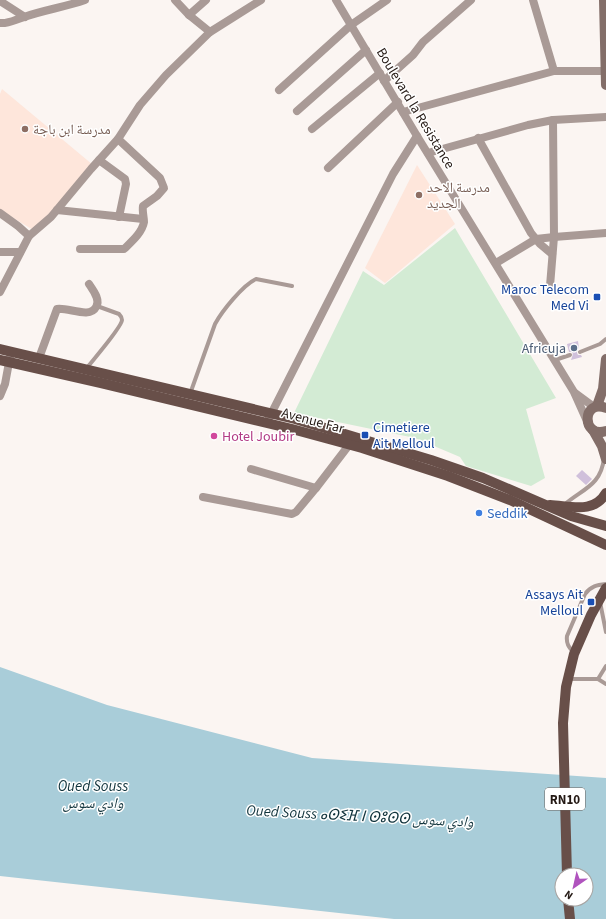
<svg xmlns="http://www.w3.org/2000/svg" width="606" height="919" font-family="'Source Sans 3','Noto Naskh Arabic','Noto Sans Tifinagh',sans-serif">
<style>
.built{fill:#fee6db}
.green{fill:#d3ebd4}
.water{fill:#a9cdd9;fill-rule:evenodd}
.building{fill:#d0c0db}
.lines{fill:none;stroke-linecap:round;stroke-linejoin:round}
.lane{stroke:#a99a96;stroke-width:4}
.street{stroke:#a99a96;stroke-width:8}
.secondary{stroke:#836e69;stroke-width:10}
.primary{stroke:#684f49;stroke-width:10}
.education-dot{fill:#8d6e63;stroke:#fff;stroke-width:1.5}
.transit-dot{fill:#1a4fb4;stroke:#fff;stroke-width:1.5}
.service-dot{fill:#5c6f8a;stroke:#fff;stroke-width:1.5}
.hotel-dot{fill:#d1479c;stroke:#fff;stroke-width:1.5}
.shop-dot{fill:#3f7fe0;stroke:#fff;stroke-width:1.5}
.labels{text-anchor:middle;stroke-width:3;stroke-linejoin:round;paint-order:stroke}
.shield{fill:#fff;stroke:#665e5a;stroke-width:1}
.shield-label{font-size:13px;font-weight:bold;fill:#241914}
.street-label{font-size:14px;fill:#241914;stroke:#fff}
.education-label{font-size:14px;fill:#785e54;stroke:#fff;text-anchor:start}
.transit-label{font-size:14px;fill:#164399;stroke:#fff;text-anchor:end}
.service-label{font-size:14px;fill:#4e5e75;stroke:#fff;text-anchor:end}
.hotel-label{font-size:14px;fill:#b23c85;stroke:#fff;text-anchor:start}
.shop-label{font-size:14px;fill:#366cbe;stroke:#fff;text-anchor:start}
.water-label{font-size:15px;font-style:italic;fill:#11343d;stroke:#fff}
</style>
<rect width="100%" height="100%" fill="#fbf5f2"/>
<!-- built -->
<g class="built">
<polygon points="2,89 93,165 35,231 0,210 0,94"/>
<polygon points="417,165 455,224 385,283 365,268"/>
</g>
<!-- green -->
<polygon class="green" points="455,228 556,398 526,409 545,478 531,486 466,466 460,457 415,438 294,413 363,271 384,285"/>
<!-- water -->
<path class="water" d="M0,667L107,705L312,758L606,778V919H394L0,876ZM562,875H586V899H562Z"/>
<!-- building -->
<g class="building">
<polygon points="578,341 579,348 577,350 577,353 578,355 581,355 582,357 571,360 573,354 572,352 569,352 567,344"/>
<polygon points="582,470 592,479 586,485 576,476"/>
</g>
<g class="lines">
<!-- lane -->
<g class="lane">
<polyline points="580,352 600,344 606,339"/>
<polyline points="555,360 570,355"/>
<path d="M86,369C92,361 122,327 122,320C122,317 121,316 119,314L97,306"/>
<path d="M190,394L215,324C222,311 243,285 256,279L292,286"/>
<path d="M564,505C582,489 601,486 604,458"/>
<polyline points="600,602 606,632"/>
<path d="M574,653C569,647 566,644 567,636L585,594C591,586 597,585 606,584"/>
<polyline points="568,679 598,679 606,684"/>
<polyline points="598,679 606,666"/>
</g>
<!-- street -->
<g class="street">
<polyline points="175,0 189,15 210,32"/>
<polyline points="336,0 417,136 574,392 587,421"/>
<polyline points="533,0 554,71"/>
<polyline points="0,1 25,17"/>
<polyline points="189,15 206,0"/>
<path d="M0,23C9,24 16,19 24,17C44,10 65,7 85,0"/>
<polyline points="384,81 413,55 423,42 471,0"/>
<polyline points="279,90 351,25 387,0"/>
<polyline points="297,111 366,50"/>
<polyline points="403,112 554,71 606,71"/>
<polyline points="312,129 380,73"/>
<polyline points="478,138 531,233 540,244 552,254"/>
<polyline points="428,153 528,125 553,120 606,117"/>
<polyline points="99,160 125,179 126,184 119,217"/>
<polyline points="328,168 398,102"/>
<polyline points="57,210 143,219"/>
<polyline points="0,213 18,226 29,236 0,292"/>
<polyline points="29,236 51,217 91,169 118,139 140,105 166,75 210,32 261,0"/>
<path d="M80,249H124C131,242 142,233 144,222C144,217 142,211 143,206L157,196L164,188L160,178L118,139"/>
<polyline points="0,252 20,252"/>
<polyline points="496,263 536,239 554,237 606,233"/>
<polyline points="550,286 554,237 553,120"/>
<path d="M39,358L57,309C68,307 90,319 96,307C101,300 93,290 89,284"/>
<polyline points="575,393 594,407"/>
<polyline points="0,396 5,384 10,357"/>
<polyline points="269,418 393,174 417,136"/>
<polyline points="251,469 316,488"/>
<polyline points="203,497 292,514 296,512 316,488 349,445"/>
</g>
<!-- secondary -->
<g class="secondary">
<polyline points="604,0 606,85"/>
<polyline points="597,406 603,389 606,359"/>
<path d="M606,408C582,398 581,439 606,431"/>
<polyline points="593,430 602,446 606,459"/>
</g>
<!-- primary -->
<g class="primary">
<polyline points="0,349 295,419 431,460 483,478 571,516 606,526"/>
<polyline points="0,360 101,383 292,429 362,448 448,476 510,500 606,545"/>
<path d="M550,505C571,506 594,514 606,493"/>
<polyline points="567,875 563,723 566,687 574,654 591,615 606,588"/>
<polyline points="568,899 570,919"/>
</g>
</g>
<!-- markers -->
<g class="education-dot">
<circle cx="25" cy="129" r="4"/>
<circle cx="419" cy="195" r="4"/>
</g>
<g class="transit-dot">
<rect x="593" y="293" width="8" height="8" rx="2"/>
<rect x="361" y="431" width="8" height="8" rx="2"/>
<rect x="587" y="598" width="8" height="8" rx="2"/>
</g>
<circle class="service-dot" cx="574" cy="348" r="4"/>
<circle class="hotel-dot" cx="214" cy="436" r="4"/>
<circle class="shop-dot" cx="479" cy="513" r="4"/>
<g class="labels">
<!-- shield labels -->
<rect class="shield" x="545" y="788" width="40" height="22" rx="3"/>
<g class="shield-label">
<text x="565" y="804">RN10</text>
</g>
<!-- street labels -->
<g class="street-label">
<text transform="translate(416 108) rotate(59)" y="5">Boulevard la Resistance</text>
<text transform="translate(313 420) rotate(15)" y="5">Avenue Far</text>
</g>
<!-- education labels -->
<g class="education-label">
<text x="33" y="134">مدرسة ابن باجة</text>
<text x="427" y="192">مدرسة الاحد<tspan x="427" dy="16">الجديد</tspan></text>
</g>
<!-- transit labels -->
<g class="transit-label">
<text x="589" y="294">Maroc Telecom<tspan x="589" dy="16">Med Vi</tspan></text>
<text x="373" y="432" text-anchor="start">Cimetiere<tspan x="373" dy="16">Ait Melloul</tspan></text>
<text x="583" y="599">Assays Ait<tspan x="583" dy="16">Melloul</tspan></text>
</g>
<!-- service labels -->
<g class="service-label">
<text x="566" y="353">Africuja</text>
</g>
<!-- hotel labels -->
<g class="hotel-label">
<text x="222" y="441">Hotel Joubir</text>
</g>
<!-- shop labels -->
<g class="shop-label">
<text x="487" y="518">Seddik</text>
</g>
<!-- water labels -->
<g class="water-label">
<text x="93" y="791">Oued Souss<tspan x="93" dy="17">وادي سوس</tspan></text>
<text transform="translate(360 816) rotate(3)" y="5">Oued Souss ⴰⵙⵉⴼ ⵏ ⵙⵓⵙⵙ وادي سوس</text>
</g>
</g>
<!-- north arrow -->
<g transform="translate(574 887) rotate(214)"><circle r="19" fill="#ffffff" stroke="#a7a3a1"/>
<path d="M0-3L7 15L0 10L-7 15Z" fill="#b053be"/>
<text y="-6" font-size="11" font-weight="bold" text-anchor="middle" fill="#241914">N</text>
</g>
</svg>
